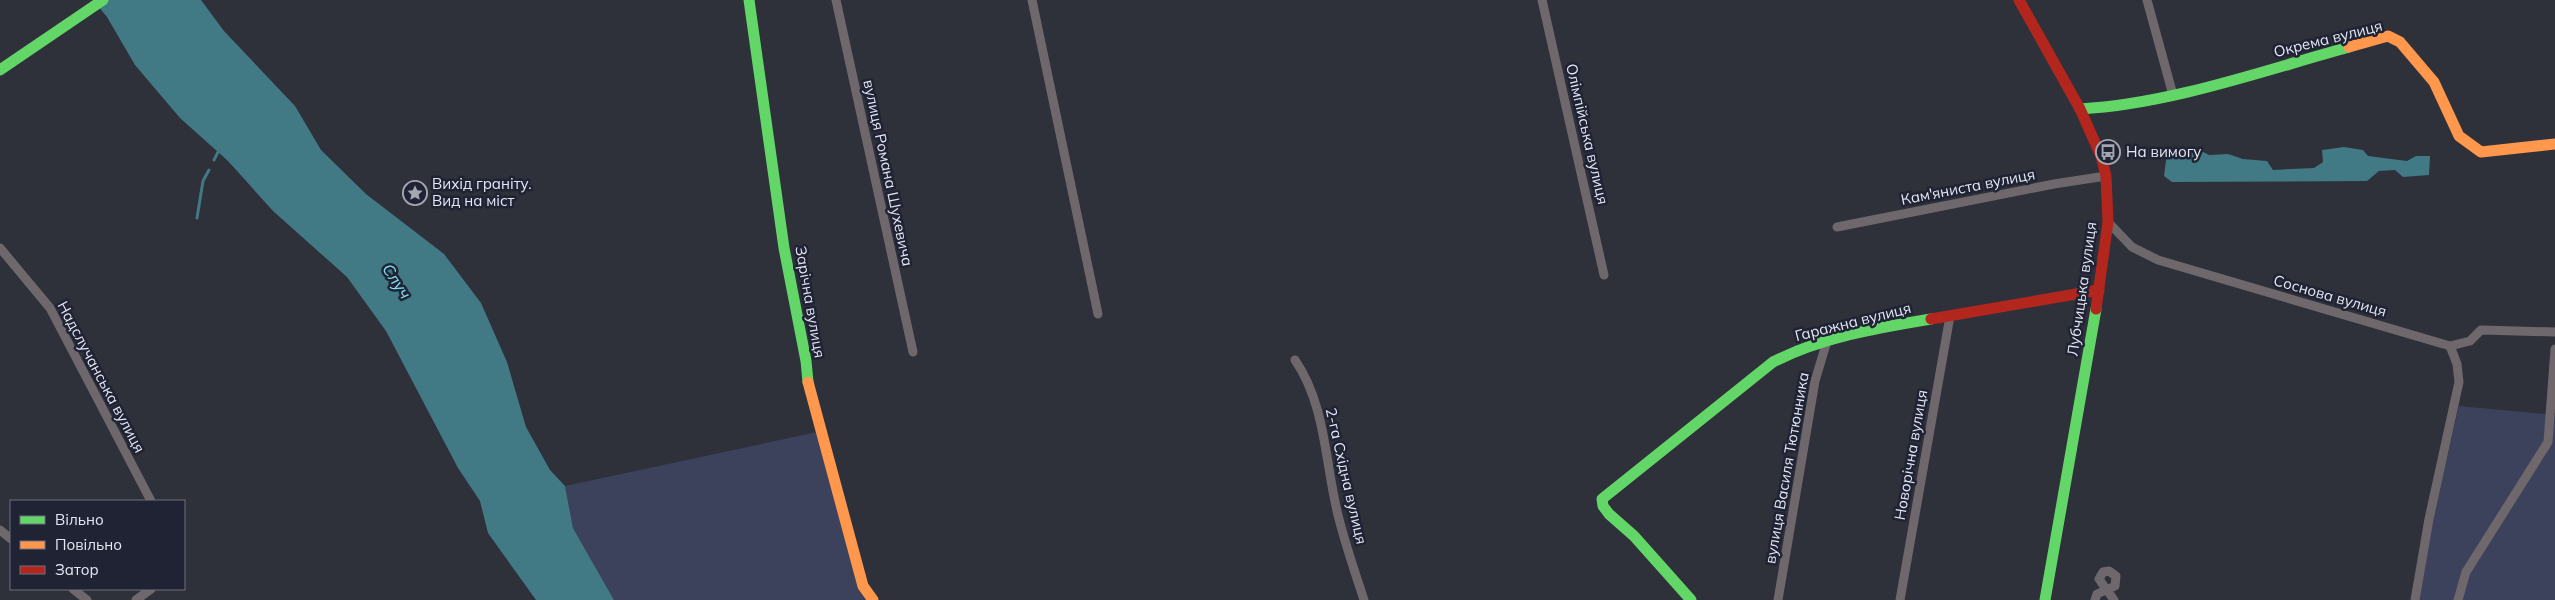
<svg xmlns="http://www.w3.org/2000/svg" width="2555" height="600" font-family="Mulish,sans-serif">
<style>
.green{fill:#3d425c}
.water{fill:#417985}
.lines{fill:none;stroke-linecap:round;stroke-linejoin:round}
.stream{stroke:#417985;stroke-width:3}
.street{stroke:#6e676c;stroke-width:9}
.fast{stroke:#63d668;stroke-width:11}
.slow{stroke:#ff974d;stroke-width:11}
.jam{stroke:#b3261e;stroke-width:11}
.labels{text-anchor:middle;stroke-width:5;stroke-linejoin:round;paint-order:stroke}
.street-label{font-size:15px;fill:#e4e7f3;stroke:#1f2334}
.poi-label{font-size:15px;fill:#e4e7f3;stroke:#1f2334;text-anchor:start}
.water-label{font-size:16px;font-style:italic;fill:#7fe1f4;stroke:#1f2334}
</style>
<rect width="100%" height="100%" fill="#2e303a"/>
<!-- green -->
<g class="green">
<polygon points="2459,406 2555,415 2555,600 2414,600"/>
<polygon points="822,431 873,600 614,600 573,528 565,486"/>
</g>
<!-- water -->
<g class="water">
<polygon points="93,0 201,0 224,31 295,106 321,150 366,194 444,254 481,303 507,362 526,427 550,470 565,486 573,528 614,600 536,600 488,533 480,501 458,468 386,331 347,277 273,211 228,161 180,118 135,65 107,17"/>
<polygon points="2178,147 2196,148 2209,155 2228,154 2243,159 2267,161 2273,170 2314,168 2323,162 2322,150 2344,147 2363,150 2368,156 2407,161 2416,156 2430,156 2429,175 2403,177 2395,170 2379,171 2367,181 2172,182 2164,176 2167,153"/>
</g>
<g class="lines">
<!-- stream -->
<g class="stream">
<polyline points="214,160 219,150"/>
<polyline points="197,218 203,181 209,170"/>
</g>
<!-- street -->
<g class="street">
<polyline points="836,0 913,352"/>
<polyline points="1032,0 1098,314"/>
<polyline points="1542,0 1604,275"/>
<polyline points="2147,0 2173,95"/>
<polyline points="2108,222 2132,247 2158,260 2450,346 2470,341 2481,330 2555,332"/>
<polyline points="1837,227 2054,184 2106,176"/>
<polyline points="0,248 50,308 151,501"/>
<path d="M1295,360C1326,405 1325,464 1338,515C1345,544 1355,572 1364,600"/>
<polyline points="0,530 11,539"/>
<polyline points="73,589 87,600"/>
<polyline points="2107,590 2114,600"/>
<polyline points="136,600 151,589"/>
<polyline points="1778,600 1815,381 1827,341"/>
<polyline points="1900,600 1950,316"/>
<polyline points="2095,600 2097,594 2115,586 2116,576 2109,571 2103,572 2099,579 2106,589"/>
<polyline points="2415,600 2429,519 2459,382 2457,364 2450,346"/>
<polyline points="2458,600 2466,572 2548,442 2555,349"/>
</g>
<!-- fast -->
<g class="fast">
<polyline points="749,0 784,248 806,361 808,382"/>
<polyline points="0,70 103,0"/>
<path d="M2080,109C2170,104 2262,71 2349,47"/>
<path d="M1691,600L1634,536L1609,514L1603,506L1602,499L1773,362C1822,337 1877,328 1931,319"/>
<polyline points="2045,600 2096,309"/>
</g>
<!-- slow -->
<g class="slow">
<polyline points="2349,47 2388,36 2400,42 2434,82 2459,136 2481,152 2555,144"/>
<polyline points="808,382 863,586 873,600"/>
</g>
<!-- jam -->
<g class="jam">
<polyline points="2019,0 2080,109 2101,156 2106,176 2108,222 2096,309"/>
<polyline points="1931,319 2099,290"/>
</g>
</g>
<!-- icons -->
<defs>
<symbol id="bus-ring" viewBox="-11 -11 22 22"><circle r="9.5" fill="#1f2334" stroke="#a4a7b2" stroke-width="1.5"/><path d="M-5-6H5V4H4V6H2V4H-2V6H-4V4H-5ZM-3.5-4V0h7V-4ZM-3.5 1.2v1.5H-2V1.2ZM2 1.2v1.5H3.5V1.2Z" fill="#a4a7b2"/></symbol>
<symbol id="sight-ring" viewBox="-11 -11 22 22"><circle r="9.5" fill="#1f2334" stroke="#a4a7b2" stroke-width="1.5"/><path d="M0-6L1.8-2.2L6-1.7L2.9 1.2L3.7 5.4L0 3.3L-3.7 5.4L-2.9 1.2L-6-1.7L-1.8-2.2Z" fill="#a4a7b2"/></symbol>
</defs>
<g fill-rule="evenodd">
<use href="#bus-ring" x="2094" y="138" width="28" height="28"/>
<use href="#sight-ring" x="401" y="179" width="28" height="28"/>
</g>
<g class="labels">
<!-- street labels -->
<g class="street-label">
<text transform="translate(2328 39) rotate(-14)" y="5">Окрема вулиця</text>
<text transform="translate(1587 134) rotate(77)" y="5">Олімпійська вулиця</text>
<text transform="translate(888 173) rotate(78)" y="5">вулиця Романа Шухевича</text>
<text transform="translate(1968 187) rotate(-11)" y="5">Кам'яниста вулиця</text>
<text transform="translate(2082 289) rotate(-82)" y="5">Лубчицька вулиця</text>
<text transform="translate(2330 296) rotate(16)" y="5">Соснова вулиця</text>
<text transform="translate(810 302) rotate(80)" y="5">Зарічна вулиця</text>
<text transform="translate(1853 322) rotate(-14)" y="5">Гаражна вулиця</text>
<text transform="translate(101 377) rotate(62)" y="5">Надслучанська вулиця</text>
<text transform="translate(1911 455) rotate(-80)" y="5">Новорічна вулиця</text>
<text transform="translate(1787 468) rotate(-80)" y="5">вулиця Василя Тютюнника</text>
<text transform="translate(1346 476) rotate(77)" y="5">2-га Східна вулиця</text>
</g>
<!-- poi labels -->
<g class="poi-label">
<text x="2126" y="157">На вимогу</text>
<text x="432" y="189">Вихід граніту.<tspan x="432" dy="17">Вид на міст</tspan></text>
</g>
<!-- water labels -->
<g class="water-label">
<text transform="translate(397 281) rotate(56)" y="6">Случ</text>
</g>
</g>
<!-- legend -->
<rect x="10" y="500" width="175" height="90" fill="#1f2334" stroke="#6e7180"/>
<rect x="20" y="516" width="25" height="8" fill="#63d668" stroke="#6e7180"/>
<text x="55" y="525" font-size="15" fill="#e4e7f3">Вільно</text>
<rect x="20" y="541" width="25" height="8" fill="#ff974d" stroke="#6e7180"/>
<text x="55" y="550" font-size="15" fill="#e4e7f3">Повільно</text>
<rect x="20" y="566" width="25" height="8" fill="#b3261e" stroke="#6e7180"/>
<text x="55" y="575" font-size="15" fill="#e4e7f3">Затор</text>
</svg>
